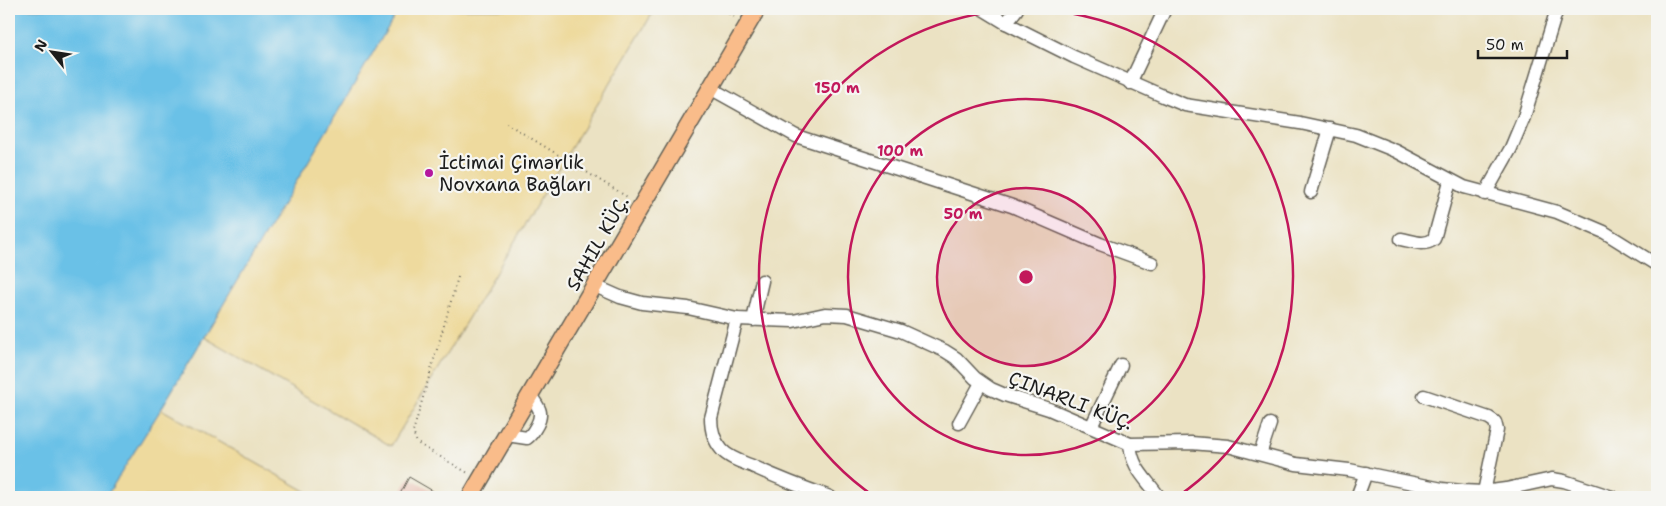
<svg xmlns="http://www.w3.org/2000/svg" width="1666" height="506" font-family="'Shantell Sans',sans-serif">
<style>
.sand{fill:#eeda9e;stroke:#857b5d}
.water{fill:#6ac1e7;stroke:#436e82}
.building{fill:#e7b5a5}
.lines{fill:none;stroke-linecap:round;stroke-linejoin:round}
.minor-casing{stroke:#646156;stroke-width:15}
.major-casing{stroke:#646156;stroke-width:19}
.path{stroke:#646156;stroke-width:2;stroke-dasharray:1 4;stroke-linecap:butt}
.minor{stroke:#fff;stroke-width:12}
.major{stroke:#f9bc8a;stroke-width:16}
.ring{fill:none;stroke:#c2185b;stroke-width:2.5}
.poi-dot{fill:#b5179e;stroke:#f6f6f2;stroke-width:2}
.labels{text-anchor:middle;stroke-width:4.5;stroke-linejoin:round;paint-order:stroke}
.poi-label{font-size:19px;fill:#1c1c1c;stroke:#f6f6f2;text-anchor:start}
.street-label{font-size:19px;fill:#1c1c1c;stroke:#f6f6f2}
.centre{fill:#c2185b;stroke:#f6f6f2;stroke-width:2.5}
.ring-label{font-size:15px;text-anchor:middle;font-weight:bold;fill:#c2185b;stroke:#f6f6f2;stroke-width:4.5;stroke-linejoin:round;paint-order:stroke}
</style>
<rect width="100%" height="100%" fill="#f6f6f2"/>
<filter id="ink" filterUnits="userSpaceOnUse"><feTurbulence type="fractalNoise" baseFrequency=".02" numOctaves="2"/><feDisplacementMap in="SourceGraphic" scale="10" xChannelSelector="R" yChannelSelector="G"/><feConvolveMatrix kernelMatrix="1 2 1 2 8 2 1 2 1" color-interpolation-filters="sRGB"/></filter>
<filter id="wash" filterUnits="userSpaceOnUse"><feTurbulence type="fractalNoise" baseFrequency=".0096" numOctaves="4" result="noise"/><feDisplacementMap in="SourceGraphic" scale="20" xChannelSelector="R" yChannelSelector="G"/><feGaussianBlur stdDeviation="1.12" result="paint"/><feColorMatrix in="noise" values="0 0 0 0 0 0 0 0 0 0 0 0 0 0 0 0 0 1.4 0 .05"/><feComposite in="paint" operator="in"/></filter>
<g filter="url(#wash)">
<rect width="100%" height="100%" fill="#ebe2c3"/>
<!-- sand -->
<g class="sand">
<polygon points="399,9 655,9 391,446 204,337"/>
<polygon points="161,409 316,497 106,497"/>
</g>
<!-- water -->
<polygon class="water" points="9,9 399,9 161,409 106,497 9,497"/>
<g id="blocks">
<!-- building -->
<polygon class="building" points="409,477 433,491 429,497 405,497 400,494"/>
</g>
</g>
<g filter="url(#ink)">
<use href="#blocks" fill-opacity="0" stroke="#646156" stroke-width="1"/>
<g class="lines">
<defs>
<g id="minor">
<polyline points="983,9 1006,23 1074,57 1163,96 1185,105 1300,123 1356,135 1396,151 1464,187 1557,212 1604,232 1657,265"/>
<polyline points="1006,23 1017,9"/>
<polyline points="1130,83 1165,9"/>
<polyline points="710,88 796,136 1012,206 1100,244 1152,263"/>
<polyline points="1311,192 1330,129"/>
<polyline points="1485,194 1511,148 1524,117 1557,9"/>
<path d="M1401,239C1413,241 1424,247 1434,239L1450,181"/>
<polyline points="595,286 620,297 642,303 688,308 737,319 793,321 825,314 847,315 901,331 945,351 956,358 975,378 991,389 1005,395 1049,409 1130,444 1191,443 1228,446 1296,464 1349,470 1442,489 1462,491 1484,492 1506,489 1552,479 1564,481 1612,497"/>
<path d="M737,319L711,418C711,429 714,441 722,450C729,458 742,462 752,466C778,478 804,488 830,497"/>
<polyline points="753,320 762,281"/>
<polyline points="1424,396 1489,418 1495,422 1497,430 1484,492"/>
<polyline points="959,423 981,383"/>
<polyline points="1091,427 1121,365"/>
<path d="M507,435L527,438C532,435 534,430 537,425C544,411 538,407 530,395"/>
<path d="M1130,444C1132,469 1146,478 1159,497"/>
<polyline points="1260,454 1270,424"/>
<polyline points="1357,497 1366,473"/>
</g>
<polyline id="major" points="470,497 757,9"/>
</defs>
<!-- minor casing -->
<use href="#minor" class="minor-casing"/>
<!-- major casing -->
<use href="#major" class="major-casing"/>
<!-- path -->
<g class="path">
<polyline points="720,9 735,17"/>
<polyline points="506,123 629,198"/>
<polyline points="458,277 413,432 417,443 468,473"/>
</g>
<!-- minor -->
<use href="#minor" class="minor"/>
<!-- major -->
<use href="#major" class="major"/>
</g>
</g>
<!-- distance rings -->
<circle cx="1026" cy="277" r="89" fill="#c2185b" fill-opacity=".12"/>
<g class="ring">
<circle cx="1026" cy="277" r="89"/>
<circle cx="1026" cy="277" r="178"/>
<path d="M875 497A267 267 0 1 1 1177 497"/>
</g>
<!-- markers -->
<circle class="poi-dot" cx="429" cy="173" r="5"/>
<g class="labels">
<!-- poi labels -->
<g class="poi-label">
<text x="439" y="169">İctimai Çimərlik<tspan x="439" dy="22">Novxana Bağları</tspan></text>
</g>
<!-- street labels -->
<g class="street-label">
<text transform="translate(597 243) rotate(-60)" y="7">SAHIL KÜÇ.</text>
<text transform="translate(1071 400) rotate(21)" y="7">ÇINARLI KÜÇ.</text>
</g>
</g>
<circle cx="1026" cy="277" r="8" class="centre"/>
<g class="ring-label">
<text x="837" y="93">150 m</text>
<text x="900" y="156">100 m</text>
<text x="963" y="219">50 m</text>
</g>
<!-- margin -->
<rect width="1666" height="506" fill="none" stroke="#f6f6f2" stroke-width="30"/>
<!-- north arrow -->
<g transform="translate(52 52) rotate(300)" stroke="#f6f6f2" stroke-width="4" paint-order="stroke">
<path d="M0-4L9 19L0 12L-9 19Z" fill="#1c1c1c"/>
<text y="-8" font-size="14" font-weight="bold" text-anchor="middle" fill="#1c1c1c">N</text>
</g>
<!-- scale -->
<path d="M1478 50v8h89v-8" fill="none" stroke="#1c1c1c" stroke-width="2.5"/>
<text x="1486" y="50" font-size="15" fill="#1c1c1c" stroke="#f6f6f2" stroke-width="4" paint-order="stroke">50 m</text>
</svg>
